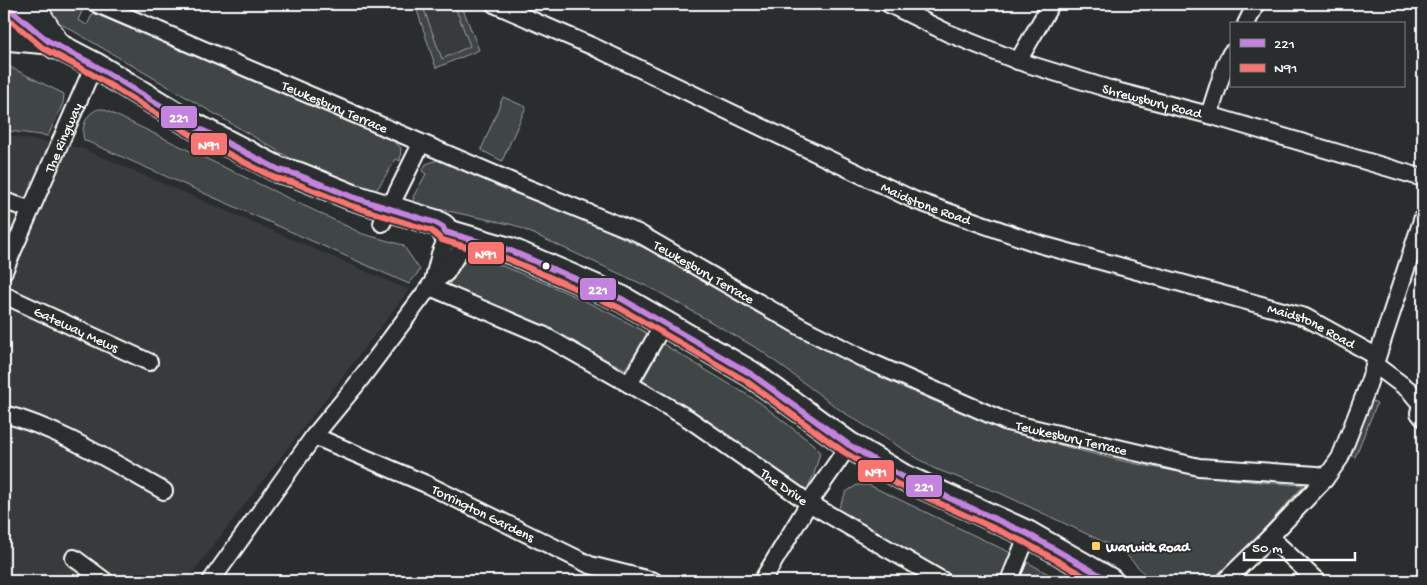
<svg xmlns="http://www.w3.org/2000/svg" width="1427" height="585" font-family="'Gochi Hand',sans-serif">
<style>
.built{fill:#373a3b}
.green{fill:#414445;stroke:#a0a2a2}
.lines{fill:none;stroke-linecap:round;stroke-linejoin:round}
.minor-casing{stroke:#fff;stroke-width:20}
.primary-casing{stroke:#fff;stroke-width:29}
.trunk-casing{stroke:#fff;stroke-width:31}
.minor{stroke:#2a2d2e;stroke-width:16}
.primary{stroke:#2a2d2e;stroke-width:25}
.trunk{stroke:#2a2d2e;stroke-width:28}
.bus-1-casing{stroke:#2a2d2e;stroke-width:10}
.bus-2-casing{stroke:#2a2d2e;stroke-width:10}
.bus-1{stroke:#c483df;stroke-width:6}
.bus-2{stroke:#fa7571;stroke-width:6}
.bus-dot{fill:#fff;stroke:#2a2d2e;stroke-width:2}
.poi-dot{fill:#ffd166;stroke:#2a2d2e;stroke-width:2}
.labels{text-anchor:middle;stroke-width:4;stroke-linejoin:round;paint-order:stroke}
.street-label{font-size:14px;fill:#fff;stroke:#2a2d2e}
.poi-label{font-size:14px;font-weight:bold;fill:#fff;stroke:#2a2d2e;text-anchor:start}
.line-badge{stroke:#2a2d2e;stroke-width:2}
.badge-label{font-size:14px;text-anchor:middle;font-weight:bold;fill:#fff}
</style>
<rect width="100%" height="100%" fill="#2a2d2e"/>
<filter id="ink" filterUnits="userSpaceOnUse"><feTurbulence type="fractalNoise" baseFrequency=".02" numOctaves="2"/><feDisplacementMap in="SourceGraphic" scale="10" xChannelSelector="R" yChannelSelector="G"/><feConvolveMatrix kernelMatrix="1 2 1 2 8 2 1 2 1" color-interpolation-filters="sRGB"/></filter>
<g filter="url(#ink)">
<!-- built -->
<g class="built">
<polygon points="422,4 454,4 470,47 442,59"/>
<polygon points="4,135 81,148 409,290 186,581 4,581"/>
</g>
<!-- green -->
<g class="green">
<polygon points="40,4 71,4 83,9 78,20 87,25 93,13 393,141 401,148 400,161 396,159 376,191 314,172 58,22"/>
<polygon points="415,4 422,4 442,59 470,46 454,4 461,4 479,50 436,68"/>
<polygon points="4,64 64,94 63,103 48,136 10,131 4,118"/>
<polygon points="503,97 526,107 502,161 481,150"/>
<path d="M103,109L363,234L403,245L420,270L409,284L84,140C80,127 88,108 103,109Z"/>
<path d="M437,160C524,195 612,229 695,274C721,288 746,305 771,320C799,336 829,351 858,366C997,436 1148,478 1304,485L1216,581H1151L1123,551L1000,493L933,468L840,410L760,350L657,291L514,225L415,204L413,197L426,174L422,171L426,164Z"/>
<path d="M472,259C491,260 510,269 527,276C569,293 609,311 648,334L625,369L539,326L450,288C448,275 461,263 472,259Z"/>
<polygon points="663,344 759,402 814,445 820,453 814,474 806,491 727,436 642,382"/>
<polygon points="1370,400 1377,403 1355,457 1349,455"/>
<polygon points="857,485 869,485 1013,554 999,581 957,581 837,512 846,492"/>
<polygon points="1027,562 1061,581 1019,581"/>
</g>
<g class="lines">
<defs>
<g id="minor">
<path id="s1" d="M97,4L515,183L638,233L801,327L866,360L1007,422L1199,467L1317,475L1325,479"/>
<path id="s2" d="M494,4L594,47L914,200L1039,244L1305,317L1376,356"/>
<path id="s3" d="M889,4L948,33L1018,61L1116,91L1209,115L1423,178"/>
<polyline points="1246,24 1256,4"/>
<polyline points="1018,61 1051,4"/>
<polyline points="1209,115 1225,65 1231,53"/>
<polyline points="4,201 29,209"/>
<polyline points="382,223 421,144"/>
<path id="s4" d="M4,271L94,65"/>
<polyline points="433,282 440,254 449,233"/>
<path id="s5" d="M430,287L543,335L629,384L689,419L809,503L943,581"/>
<path id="s6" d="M4,295L149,362"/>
<polyline points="1374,364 1409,390 1421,404 1419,413 1423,418"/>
<polyline points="629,384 664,323"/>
<path d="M4,414C59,428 115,464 164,491"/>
<path id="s7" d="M314,436L426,484L590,565L654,581"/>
<polyline points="1270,537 1317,581"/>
<polyline points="74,558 105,581"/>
<polyline points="211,581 314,436 356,385 433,282 446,273 467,238"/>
<polyline points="762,581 809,503 849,445"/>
<polyline points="1009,581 1028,534"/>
<polyline points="1225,581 1270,537 1325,479 1340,458 1366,391 1423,217"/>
</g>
<g id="primary">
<polyline points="4,4 48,41 94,65 194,126 279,170 298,175 352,197 436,223 443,227 445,232 511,251 622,299 751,374 849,445 901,476 1028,534 1110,581"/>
<polyline points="4,37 48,41"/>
</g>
<polyline id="trunk" points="29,4 56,45"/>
</defs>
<!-- minor casing -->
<use href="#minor" class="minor-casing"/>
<!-- primary casing -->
<use href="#primary" class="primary-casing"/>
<!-- trunk casing -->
<use href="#trunk" class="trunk-casing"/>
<!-- minor -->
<use href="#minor" class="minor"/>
<!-- primary -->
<use href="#primary" class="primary"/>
<!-- trunk -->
<use href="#trunk" class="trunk"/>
<defs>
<polyline id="bus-1" points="4,4 48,41 94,65 194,126 279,170 298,175 352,197 436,223 443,227 445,232 511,251 622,299 751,374 849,445 901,476 1028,534 1110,581"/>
<polyline id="bus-2" points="4,15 43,48 90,73 190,134 275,178 295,183 349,205 432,231 442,240 508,259 618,307 746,381 844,452 897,484 1024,542 1093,581"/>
</defs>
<!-- bus-1 casing -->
<use href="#bus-1" class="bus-1-casing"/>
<!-- bus-2 casing -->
<use href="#bus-2" class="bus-2-casing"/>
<!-- bus-1 -->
<use href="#bus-1" class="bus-1"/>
<!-- bus-2 -->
<use href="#bus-2" class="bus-2"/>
</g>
</g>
<!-- markers -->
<circle class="bus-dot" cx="546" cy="266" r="4.5"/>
<rect class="poi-dot" x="1091" y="541" width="10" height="10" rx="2.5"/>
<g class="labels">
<!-- street labels -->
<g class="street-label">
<text dy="5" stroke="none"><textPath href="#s3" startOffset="281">Shrewsbury Road</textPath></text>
<text dy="5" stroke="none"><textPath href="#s1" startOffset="259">Tewkesbury Terrace</textPath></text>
<text dy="5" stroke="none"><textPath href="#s4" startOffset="146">The Ringway</textPath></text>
<text dy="5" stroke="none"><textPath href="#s2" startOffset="476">Maidstone Road</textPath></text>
<text dy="5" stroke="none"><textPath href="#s1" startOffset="664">Tewkesbury Terrace</textPath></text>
<text dy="5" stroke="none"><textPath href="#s2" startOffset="881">Maidstone Road</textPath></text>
<text dy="5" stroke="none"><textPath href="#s6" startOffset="80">Gateway Mews</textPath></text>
<text dy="5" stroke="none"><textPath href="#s1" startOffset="1069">Tewkesbury Terrace</textPath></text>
<text dy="5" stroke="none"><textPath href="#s5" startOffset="408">The Drive</textPath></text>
<text dy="5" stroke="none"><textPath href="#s7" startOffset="186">Torrington Gardens</textPath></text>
</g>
<!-- poi labels -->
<g class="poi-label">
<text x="1106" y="551">Warwick Road</text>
</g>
</g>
<g class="line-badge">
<rect x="160" y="105" width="38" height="24" rx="5" fill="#c483df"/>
<rect x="190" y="132" width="38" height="24" rx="5" fill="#fa7571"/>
<rect x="467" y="241" width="38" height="24" rx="5" fill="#fa7571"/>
<rect x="579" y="277" width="38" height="24" rx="5" fill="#c483df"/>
<rect x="857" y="459" width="38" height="24" rx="5" fill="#fa7571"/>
<rect x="905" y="474" width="38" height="24" rx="5" fill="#c483df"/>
</g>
<g class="badge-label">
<text x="179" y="122">221</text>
<text x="209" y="149">N91</text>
<text x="486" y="258">N91</text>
<text x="598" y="294">221</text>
<text x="876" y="476">N91</text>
<text x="924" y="491">221</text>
</g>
<!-- margin -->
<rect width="1427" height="585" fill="none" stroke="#2a2d2e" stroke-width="20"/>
<rect x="10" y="10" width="1407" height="565" fill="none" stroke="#fff" stroke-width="2" filter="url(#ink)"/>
<!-- legend -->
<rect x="1230" y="22" width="175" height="65" fill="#2a2d2e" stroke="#7f8182"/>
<rect x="1240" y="39" width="25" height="8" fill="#c483df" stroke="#7f8182"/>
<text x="1274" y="48" font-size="15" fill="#ffffff">221</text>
<rect x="1240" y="64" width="25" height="8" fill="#fa7571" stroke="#7f8182"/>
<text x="1274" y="72" font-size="15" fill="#ffffff">N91</text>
<!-- scale -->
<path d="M1244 552v8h111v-8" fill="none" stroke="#ffffff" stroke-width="2.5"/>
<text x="1252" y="552" font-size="15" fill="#ffffff" stroke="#2a2d2e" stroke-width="4" paint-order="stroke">50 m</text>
</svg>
